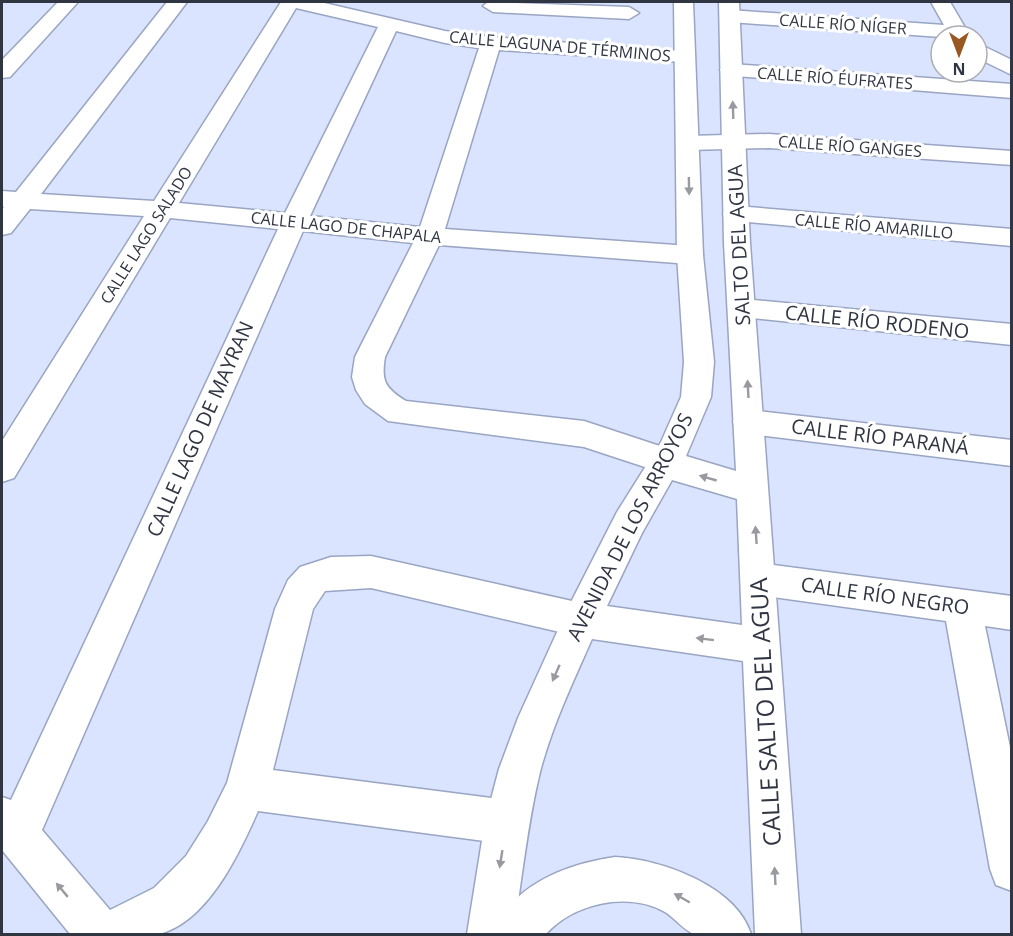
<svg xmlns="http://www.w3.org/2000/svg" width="1013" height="936" font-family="'Open Sans',sans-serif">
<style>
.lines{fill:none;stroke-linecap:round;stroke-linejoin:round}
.minor-casing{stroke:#99a5c3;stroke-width:3}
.major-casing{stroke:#99a5c3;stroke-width:3}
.minor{fill:#fff;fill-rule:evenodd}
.major{fill:#fff;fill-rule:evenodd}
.oneway{fill:#989aa0}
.labels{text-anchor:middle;stroke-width:6;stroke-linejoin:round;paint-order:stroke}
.far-street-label{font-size:16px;fill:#303542;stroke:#fff}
.street-label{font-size:20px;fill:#303542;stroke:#fff}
.near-street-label{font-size:24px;fill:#303542;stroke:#fff}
</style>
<rect width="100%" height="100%" fill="#dae4fe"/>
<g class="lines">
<defs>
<g id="minor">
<polygon points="58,2 78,2 10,77 2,78 2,60"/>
<path d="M167,2H187L41,194L154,201L281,2H320L445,31L491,37L690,52L693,56L690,60L683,62L499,50L445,229L690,246L699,249L703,255L699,261L690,264L439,245L385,357C381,381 385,388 406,401L584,421L678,452L682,461L678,470L666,474L584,447L388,421L365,404L356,390L352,377L355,357L413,243L303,231L42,830L110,910L154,888L186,856L208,821L227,783L275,609L288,580L300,567L331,557L371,556L581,603L594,608L600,620L594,632L581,637L371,588L325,591L313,609L273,770L507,800L522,807L529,822L522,837L507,844L258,811C240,852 208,922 159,934C141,936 91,934 70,934L2,850V797L11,800L278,229L170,218L14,478L2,482V441L144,216L30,209L11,233L2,235V210L4,207H2V191L16,192ZM296,8L378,27L285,213L179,203ZM396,31L445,43L479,48L420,227L310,216Z"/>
<polygon points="488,2 629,7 639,13 629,19 493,12 483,6"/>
<polygon points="931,2 950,2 970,36 941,37 730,22 720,16 730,10 944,25"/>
<polygon points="977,43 1012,60 1012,75 977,58"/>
<polygon points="731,64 1012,84 1012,98 723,75 720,70 723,65"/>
<polygon points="769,134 1012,151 1012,165 769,148 688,150 680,148 676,143 680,138 688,136"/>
<polygon points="736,206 1012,229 1012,246 727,220 723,214 727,208"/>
<polygon points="743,299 1012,324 1012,345 733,316 729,309 733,302"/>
<polygon points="749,410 1012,440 1012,466 749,434 738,431 733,422 738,413"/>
<polygon points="759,563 1012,596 1012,630 985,626 1012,757 1012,891 996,885 990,869 946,621 759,595 746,591 741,579 746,567"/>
<path d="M615,857C661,859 736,886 751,934C736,934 709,936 695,934C685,932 675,918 665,912C628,891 574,903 546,934H494C510,885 567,864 615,857Z"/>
</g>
<path id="major" d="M674,2H693L703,255L714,362L711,397L686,456L736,471L724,243L719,2H739L750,243L801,934H755L743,661L592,639C573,682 552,726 540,772C527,825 522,880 513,934H467L485,822L499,769L518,718L568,608L617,512L661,442L681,397L684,362L677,255ZM672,480L737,499L742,625L607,606L642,533Z"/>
</defs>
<!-- minor casing -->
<use href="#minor" class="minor-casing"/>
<!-- major casing -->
<use href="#major" class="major-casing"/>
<!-- minor -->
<use href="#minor" class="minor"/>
<!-- major -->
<use href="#major" class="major"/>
</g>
<!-- one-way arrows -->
<defs><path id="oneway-solid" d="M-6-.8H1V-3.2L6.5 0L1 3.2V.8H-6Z" transform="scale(1.5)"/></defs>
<g class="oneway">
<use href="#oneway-solid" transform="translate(733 110) rotate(-92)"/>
<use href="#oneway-solid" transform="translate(689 186) rotate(89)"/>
<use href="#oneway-solid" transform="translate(748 389) rotate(-93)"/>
<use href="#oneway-solid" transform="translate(708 478) rotate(-164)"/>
<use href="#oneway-solid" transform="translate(756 535) rotate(-94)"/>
<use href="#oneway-solid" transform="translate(705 639) rotate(-173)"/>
<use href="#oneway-solid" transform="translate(556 673) rotate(114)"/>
<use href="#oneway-solid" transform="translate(501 859) rotate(99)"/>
<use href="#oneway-solid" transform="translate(775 876) rotate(-93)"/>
<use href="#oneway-solid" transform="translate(62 890) rotate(-130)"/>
<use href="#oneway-solid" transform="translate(682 898) rotate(-150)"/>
</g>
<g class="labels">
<!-- far-street labels -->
<g class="far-street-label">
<text transform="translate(843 24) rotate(4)" y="6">CALLE RÍO NÍGER</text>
<text transform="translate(560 46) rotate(5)" y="6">CALLE LAGUNA DE TÉRMINOS</text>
<text transform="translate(835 78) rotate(4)" y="6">CALLE RÍO ÉUFRATES</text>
<text transform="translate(850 146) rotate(4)" y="6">CALLE RÍO GANGES</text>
<text transform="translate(874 226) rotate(5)" y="6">CALLE RÍO AMARILLO</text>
<text transform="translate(346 227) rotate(6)" y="6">CALLE LAGO DE CHAPALA</text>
<text transform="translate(146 235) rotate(-58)" y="6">CALLE LAGO SALADO</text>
</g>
<!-- street labels -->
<g class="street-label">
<text transform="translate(739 245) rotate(-93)" y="7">SALTO DEL AGUA</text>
<text transform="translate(877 322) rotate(6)" y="7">CALLE RÍO RODENO</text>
<text transform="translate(200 429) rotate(-66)" y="7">CALLE LAGO DE MAYRAN</text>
<text transform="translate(880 437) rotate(7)" y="7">CALLE RÍO PARANÁ</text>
<text transform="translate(630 527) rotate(-63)" y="7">AVENIDA DE LOS ARROYOS</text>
<text transform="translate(885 596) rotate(8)" y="7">CALLE RÍO NEGRO</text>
</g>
<!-- near-street labels -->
<g class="near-street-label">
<text transform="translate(766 712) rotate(-93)" y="8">CALLE SALTO DEL AGUA</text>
</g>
</g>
<!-- border -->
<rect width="1013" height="936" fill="none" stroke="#303542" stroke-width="6"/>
<!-- north arrow -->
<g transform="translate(959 54) rotate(180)"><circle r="28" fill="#ffffff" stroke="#acaeb3" stroke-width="1.5"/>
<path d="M0-4.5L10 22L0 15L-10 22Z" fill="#995822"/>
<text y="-9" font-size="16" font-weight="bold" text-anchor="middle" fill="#303542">N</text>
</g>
</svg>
